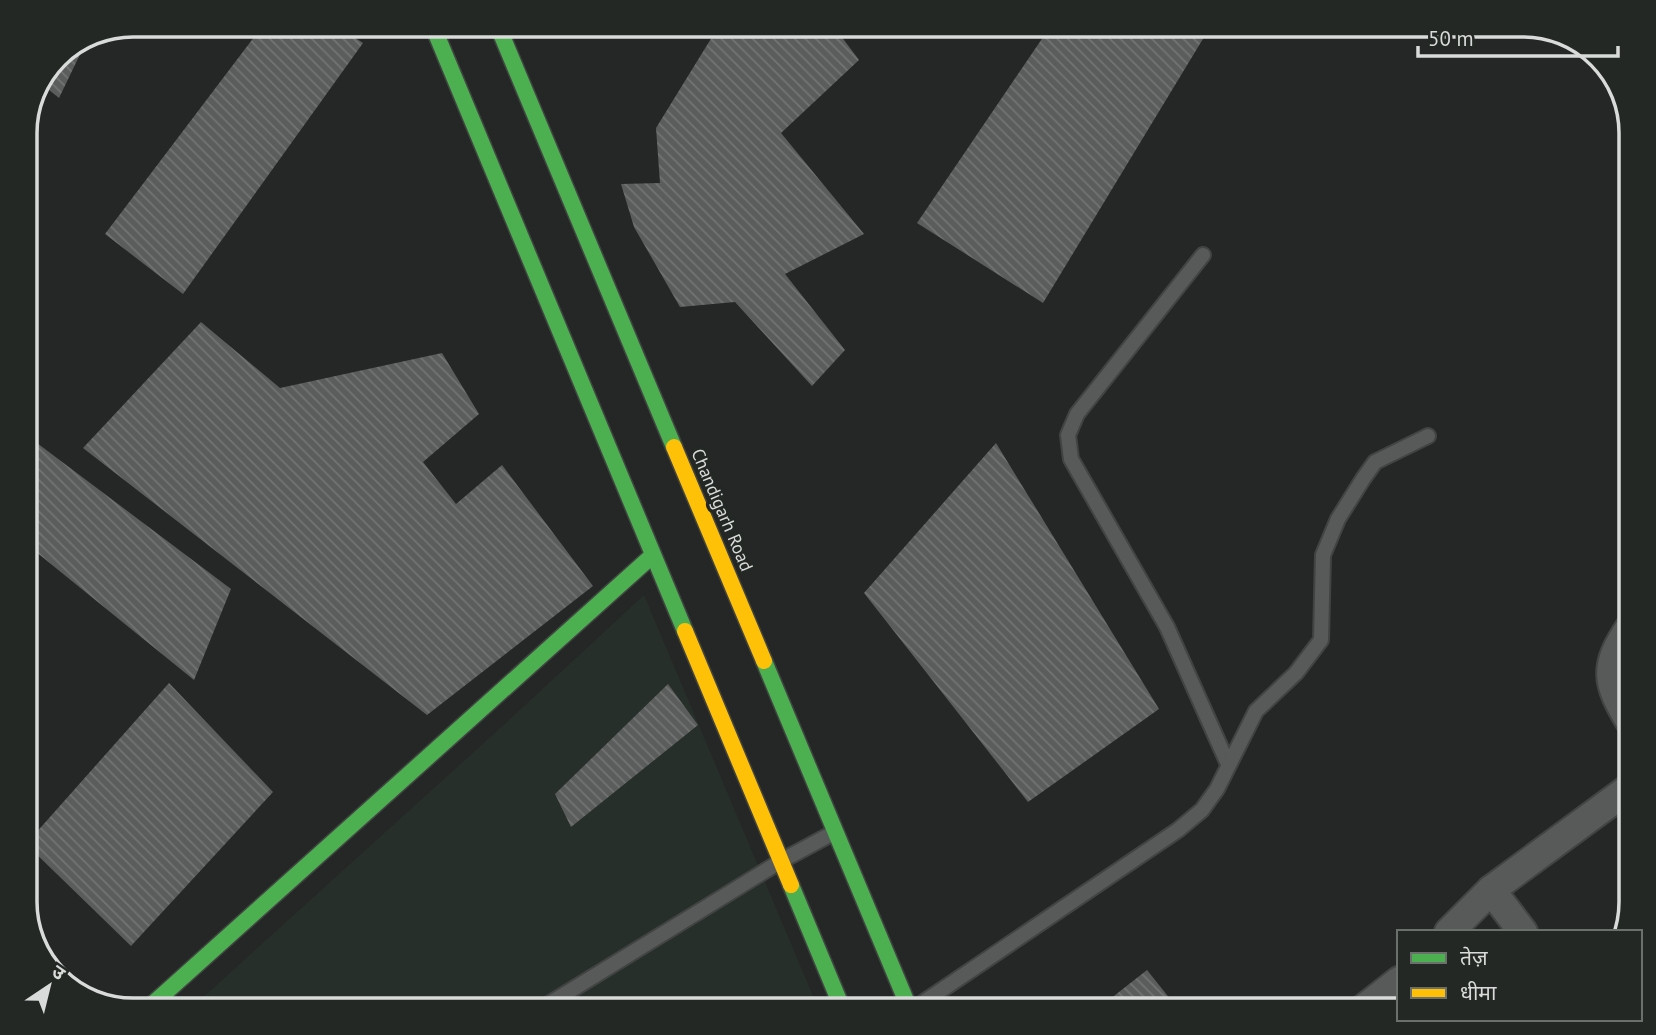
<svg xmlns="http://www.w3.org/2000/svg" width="1656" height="1035" font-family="'PT Sans','Noto Sans Devanagari',sans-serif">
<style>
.built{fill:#262f29}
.building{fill:url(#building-back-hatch)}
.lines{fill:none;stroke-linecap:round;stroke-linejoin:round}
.lane-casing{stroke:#424443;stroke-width:18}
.street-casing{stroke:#424443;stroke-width:32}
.fast-casing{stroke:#424443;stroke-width:19}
.slow-casing{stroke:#424443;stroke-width:19}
.lane{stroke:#585a59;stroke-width:14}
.street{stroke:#585a59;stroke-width:28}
.fast{stroke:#4caf50;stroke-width:16}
.slow{stroke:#ffc107;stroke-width:16}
.labels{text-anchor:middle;stroke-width:7;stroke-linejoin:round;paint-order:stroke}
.street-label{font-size:18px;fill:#d8dbd9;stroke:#242825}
.rim{fill:none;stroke:#d8dbd9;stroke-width:3.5}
</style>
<defs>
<pattern id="building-back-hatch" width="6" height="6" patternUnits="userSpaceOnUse" patternTransform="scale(1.75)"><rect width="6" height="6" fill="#5b5d5c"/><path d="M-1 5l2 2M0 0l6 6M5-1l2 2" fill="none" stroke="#727473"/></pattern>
</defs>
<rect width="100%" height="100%" fill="#252726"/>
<!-- built -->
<polygon class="built" points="644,595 819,1010 189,1010 509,720"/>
<!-- building -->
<g class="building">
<polygon points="264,24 334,24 363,43 183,294 105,234"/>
<polygon points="720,24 832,24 859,60 781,133 864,234 785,274 845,350 812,386 735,302 680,307 634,227 621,184 660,183 656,128"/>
<polygon points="1052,24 1212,24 1043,303 917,223"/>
<polygon points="85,44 59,98 43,85 57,56"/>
<polygon points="201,322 280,388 442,353 479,414 423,462 456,504 502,465 593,586 427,715 83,448"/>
<polygon points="25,434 231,589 194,680 25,543"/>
<polygon points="996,443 1159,709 1028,802 864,593"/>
<polygon points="169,683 273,792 131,946 26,844"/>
<polygon points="668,684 698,725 571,827 555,794"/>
<polygon points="1147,970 1179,1010 1096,1010"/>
</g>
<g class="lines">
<defs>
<g id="lane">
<polyline points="1203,255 1077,414 1068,435 1071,459 1167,627 1228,764"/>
<polyline points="539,1010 781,861 835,832"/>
<polyline points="912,1010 1178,830 1202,810 1217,789 1256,711 1296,673 1321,640 1323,555 1338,519 1363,479 1375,462 1428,436"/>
</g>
<g id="street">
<path d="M1631,626C1603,667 1606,682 1631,723"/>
<polyline points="1491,890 1523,932"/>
<polyline points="1449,932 1491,890 1631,787"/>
<polyline points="1362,1010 1399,981"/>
</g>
<g id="fast">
<polyline points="432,24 685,631"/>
<polyline points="497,24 674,447"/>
<polyline points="764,661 910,1010"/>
<polyline points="791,885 843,1010"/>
<polyline points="146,1010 653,555"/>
</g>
<g id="slow">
<polyline points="674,447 764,661"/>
<polyline points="685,631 791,885"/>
</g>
</defs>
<!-- lane casing -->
<use href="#lane" class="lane-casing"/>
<!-- street casing -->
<use href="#street" class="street-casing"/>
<!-- fast casing -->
<use href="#fast" class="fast-casing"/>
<!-- slow casing -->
<use href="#slow" class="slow-casing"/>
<!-- lane -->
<use href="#lane" class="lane"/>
<!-- street -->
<use href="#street" class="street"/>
<!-- fast -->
<use href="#fast" class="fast"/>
<!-- slow -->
<use href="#slow" class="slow"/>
</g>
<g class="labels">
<!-- street labels -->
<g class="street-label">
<text transform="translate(722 510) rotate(67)" y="6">Chandigarh Road</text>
</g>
</g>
<!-- crop -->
<path d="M0 0H1656V1035H0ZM133 37H1523A96 96 0 0 1 1619 133V902A96 96 0 0 1 1523 998H133A96 96 0 0 1 37 902V133A96 96 0 0 1 133 37Z" fill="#242825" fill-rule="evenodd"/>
<path class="rim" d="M133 37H1523A96 96 0 0 1 1619 133V902A96 96 0 0 1 1523 998H133A96 96 0 0 1 37 902V133A96 96 0 0 1 133 37Z"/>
<!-- legend -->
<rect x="1397" y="930" width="245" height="91" fill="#242825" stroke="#6c706d" stroke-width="2"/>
<rect x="1411" y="953" width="35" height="10" fill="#4caf50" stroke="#6c706d" stroke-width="2"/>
<text x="1460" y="965" font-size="21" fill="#d8dbd9">तेज़</text>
<rect x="1411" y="988" width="35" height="10" fill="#ffc107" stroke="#6c706d" stroke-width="2"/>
<text x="1460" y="1000" font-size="21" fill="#d8dbd9">धीमा</text>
<!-- north arrow -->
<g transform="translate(49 986) rotate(35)" stroke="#242825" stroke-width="5" paint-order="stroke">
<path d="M0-5L12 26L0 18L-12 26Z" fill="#d8dbd9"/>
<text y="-10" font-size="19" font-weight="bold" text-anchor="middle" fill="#d8dbd9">उ</text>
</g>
<!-- scale -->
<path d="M1418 46v10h200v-10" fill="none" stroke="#d8dbd9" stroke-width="3.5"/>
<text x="1428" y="46" font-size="21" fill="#d8dbd9" stroke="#242825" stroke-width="5" paint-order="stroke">50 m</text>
</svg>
